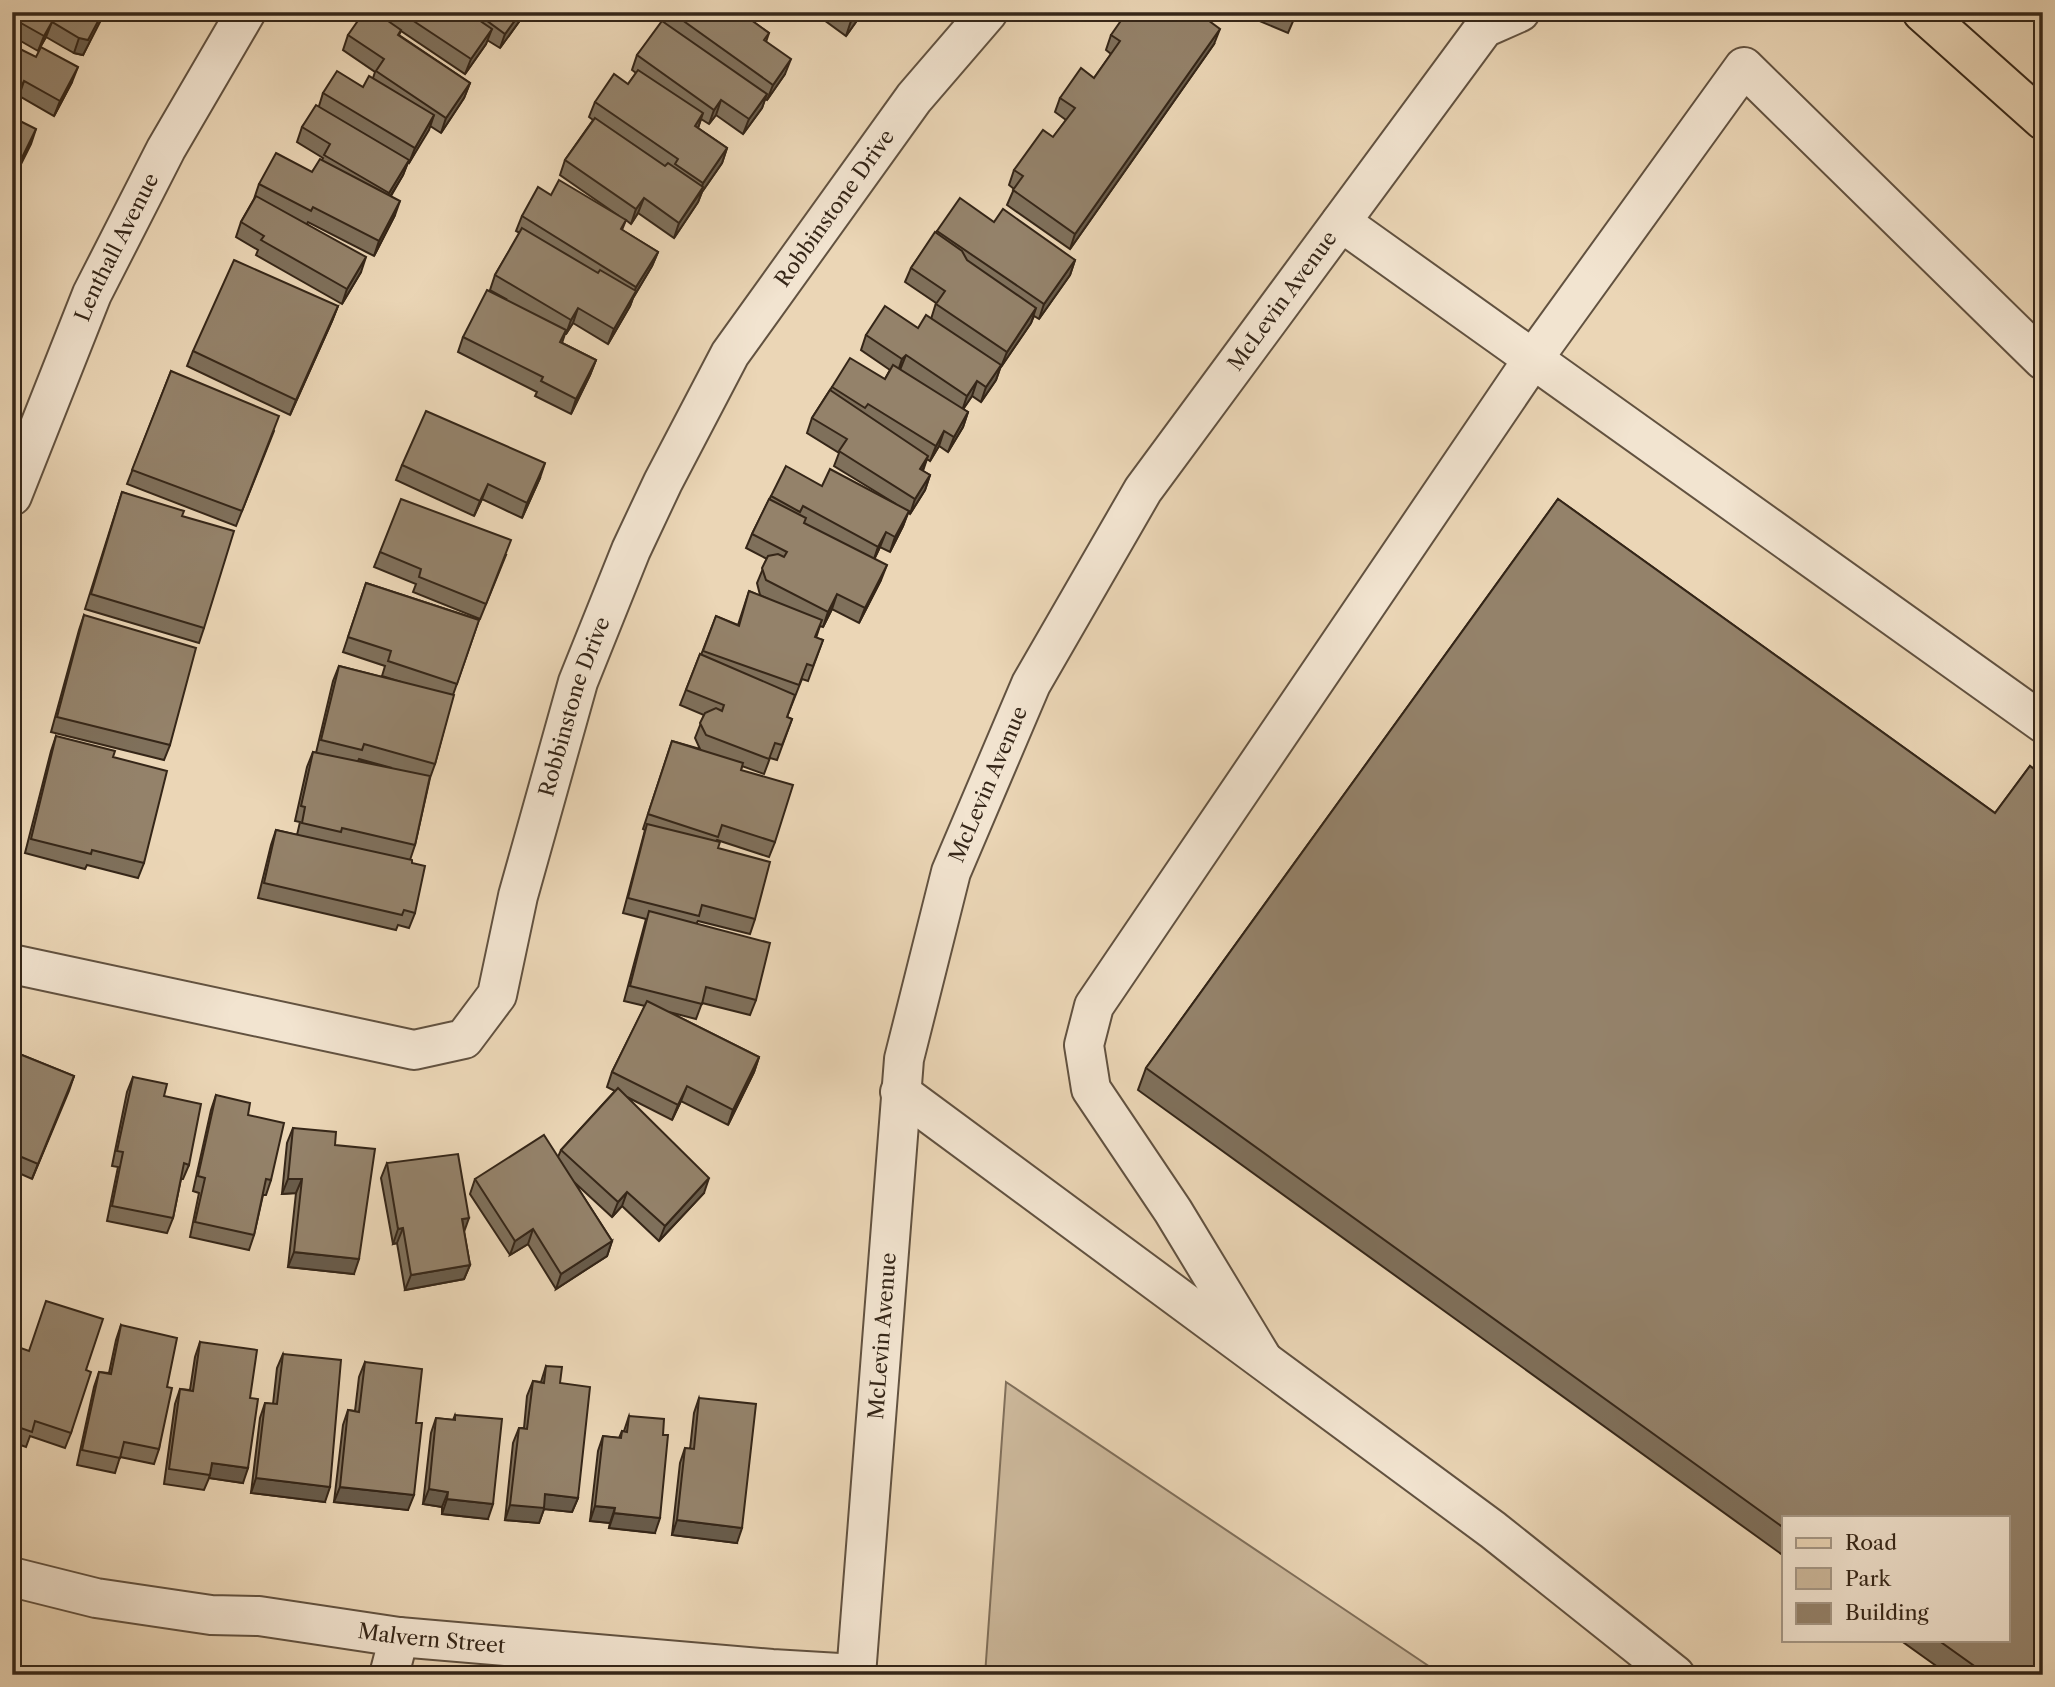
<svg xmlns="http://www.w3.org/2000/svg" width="2055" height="1687" font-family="'Libre Caslon Text',serif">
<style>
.green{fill:#ccb89b;stroke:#806f5a;stroke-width:2}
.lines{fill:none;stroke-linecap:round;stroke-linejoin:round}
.minor-casing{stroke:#625240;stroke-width:42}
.major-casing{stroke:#352618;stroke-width:42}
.minor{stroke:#f2e4d0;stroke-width:38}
.major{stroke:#ebd6b6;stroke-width:38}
.wall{fill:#7f705b;stroke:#352618;stroke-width:2;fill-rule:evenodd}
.shaded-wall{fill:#685b4a;stroke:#352618;stroke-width:2}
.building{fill:#94826a;stroke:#352618;stroke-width:2}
.labels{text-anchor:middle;stroke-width:7;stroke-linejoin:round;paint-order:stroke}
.street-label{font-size:21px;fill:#352618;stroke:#f2e4d0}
</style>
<rect width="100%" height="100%" fill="#ebd6b6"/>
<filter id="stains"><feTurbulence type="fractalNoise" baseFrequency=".00286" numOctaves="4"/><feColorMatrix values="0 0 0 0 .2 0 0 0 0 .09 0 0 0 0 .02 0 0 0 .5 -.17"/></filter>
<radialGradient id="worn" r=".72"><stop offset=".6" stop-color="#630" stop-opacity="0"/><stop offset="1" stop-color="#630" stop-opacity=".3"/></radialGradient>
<!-- green -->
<polygon class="green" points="1006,1382 1442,1675 985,1675"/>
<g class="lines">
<defs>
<g id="minor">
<polyline points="2043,360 1744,67 1533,359 2043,723"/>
<path id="s1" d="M12,496L92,294L166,149L246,12"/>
<path id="s2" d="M12,964L414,1050L464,1039L497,995L518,896L578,682L631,550L663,482L730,354L914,98L988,12"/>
<polyline points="900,1092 1493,1530 1675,1675"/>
<polyline points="1262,1358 1173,1211 1091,1089 1084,1045 1094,1006 1533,359 1341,222"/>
<path id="s3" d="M12,1577L96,1598L211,1615L259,1616L399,1637L772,1669L856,1674"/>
<polyline points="389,1675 399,1637"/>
<path id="s4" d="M856,1675L904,1059L951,872L1031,684L1143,490L1484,28L1520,12"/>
</g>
<polyline id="major" points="1922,12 2043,120"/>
</defs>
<!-- minor casing -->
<use href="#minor" class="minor-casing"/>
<!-- major casing -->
<use href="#major" class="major-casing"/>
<!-- minor -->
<use href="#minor" class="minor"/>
<!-- major -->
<use href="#major" class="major"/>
</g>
<!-- wall -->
<g class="wall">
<polygon points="12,12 104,12 83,55 74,53 46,37 38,51 12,36"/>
<polygon points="379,12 526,12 500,48 487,40 486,44 465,74 401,31 399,35 470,83 464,98 441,133 430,126 409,163 408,162 403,175 391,196 395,215 374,256 308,222 307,224 361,272 342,304 256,255 258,250 236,237 241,222 254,199 259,184 312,172 322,160 323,158 297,142 302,127 319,106 323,93 363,87 373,78 375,72 343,50 348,35 378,15"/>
<polygon points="668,12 740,12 769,33 766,42 785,74 767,100 765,99 762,108 743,134 716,115 709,124 701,119 698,128 727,148 722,163 702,192 698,202 674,238 638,213 631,224 626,220 622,230 658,252 652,266 633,298 630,306 608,344 573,323 566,334 565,334 562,343 596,360 590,375 571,414 535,396 537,392 458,352 463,337 506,299 490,290 495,275 520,233 516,231 522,216 551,195 619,216 560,175 565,160 593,120 589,117 595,102 628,84 636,73 632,70 637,55 664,23"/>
<polygon points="813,12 863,12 846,36"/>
<polygon points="1238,12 1297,12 1288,33"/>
<polygon points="1111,35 1214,44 1070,249 1007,205 1014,189 1009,185 1014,170 1053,137 1066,120 1055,112 1060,98 1094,78 1111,54 1106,50"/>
<polygon points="12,45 72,82 54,116 19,96 12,109"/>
<polygon points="994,222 1075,260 1070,275 1039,319 1034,316 1031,323 1001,367 1001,366 996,380 981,402 972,396 963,409 968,412 963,427 948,452 939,446 930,461 927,459 923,471 930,475 925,490 910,514 908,512 903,526 890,552 880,547 874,559 881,580 859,623 832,609 823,627 820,626 816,638 823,640 808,681 802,679 787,717 792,719 777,760 770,758 764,774 742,766 741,770 775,842 769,857 717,840 716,841 718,848 755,919 750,934 698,921 696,924 756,1000 750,1015 702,1003 696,1019 669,1012 759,1057 754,1072 728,1125 681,1101 672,1120 627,1097 704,1193 659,1241 622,1206 612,1217 574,1182 612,1241 607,1256 556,1289 528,1244 510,1255 470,1194 475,1179 558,1157 561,1150 615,1091 607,1087 612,1072 645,1006 624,1001 646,919 623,913 645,830 643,829 672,741 700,749 695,738 704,715 680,705 700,654 701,655 716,616 738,625 749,591 768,599 760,595 757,583 767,559 746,548 752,534 771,496 822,486 896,504 834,466 839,453 807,433 812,418 832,387 885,379 890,370 861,350 866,335 918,328 931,319 936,303 905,282 911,268 937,231"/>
<polygon points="338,306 332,321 290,415 187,366 193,351"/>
<polygon points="171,371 274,431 236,526 127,484"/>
<polygon points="402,465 540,478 522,518 482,499 474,516 396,480"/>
<polygon points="122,492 182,516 204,628 199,643 85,609"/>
<polygon points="1558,499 1995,813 2030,766 2043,776 2043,1675 1949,1675 1900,1640 2008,1640 2008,1517 1784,1517 1784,1556 1138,1090 1146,1068"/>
<polygon points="380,552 506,555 480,619 413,592 416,584 374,567"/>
<path d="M366,583L479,620L453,695L435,764L430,778L415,845L410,860L412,863L415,913L409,928L398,925L396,930L258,898L271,845L276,830L297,835L300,822L295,821L307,767L313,752L316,753L333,681L339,666L401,682L382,676L385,666L343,652ZM359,759L392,768L358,761Z"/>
<polygon points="84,615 170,745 164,760 51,732 79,630"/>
<polygon points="56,736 144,863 138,878 87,865 85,869 25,853 51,751"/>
<polygon points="12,1051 74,1076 32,1179 12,1170"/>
<polygon points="133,1077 164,1096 189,1165 183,1179 181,1179 173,1218 167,1233 107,1221 118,1167 112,1166 127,1092"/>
<polygon points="216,1095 248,1115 271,1180 266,1195 263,1195 254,1235 249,1250 190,1237 199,1193 193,1191 211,1110"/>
<polygon points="293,1128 335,1145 354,1274 288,1267 296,1193 282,1194 287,1143"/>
<polygon points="387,1163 464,1232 470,1265 464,1279 405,1290 397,1243 393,1244 381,1178"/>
<polygon points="121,1325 167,1387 159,1449 154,1464 120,1457 115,1473 77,1465 94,1387 99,1372 109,1373 116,1340"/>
<polygon points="200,1342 250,1398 243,1483 209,1478 204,1490 164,1484 175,1404 180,1389 190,1390 195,1357"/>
<polygon points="283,1354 325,1502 251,1493 260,1418 265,1403 273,1404 277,1368"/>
<polygon points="12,1362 86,1370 71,1433 65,1448 30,1436 26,1447 12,1442"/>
<polygon points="365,1362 416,1423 408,1510 334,1502 343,1425 348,1410 355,1411 359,1377"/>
<polygon points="546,1366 560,1383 578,1498 572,1512 544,1509 539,1523 505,1520 513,1443 519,1428 524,1428 527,1396 533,1381 541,1382"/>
<polygon points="699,1398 737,1543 672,1535 680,1463 685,1448 690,1449 694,1413"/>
<polygon points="455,1415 488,1519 442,1514 442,1507 423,1504 431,1433 436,1418 453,1420"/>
<polygon points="629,1416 655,1533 609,1528 610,1523 590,1521 598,1451 603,1436 619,1438 622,1431 624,1431"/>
</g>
<!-- shaded-wall -->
<g class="shaded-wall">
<polygon points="103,12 104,12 102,18 83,55 74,53 79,38"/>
<polygon points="521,12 526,12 500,48 505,34"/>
<polygon points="857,12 863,12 846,36 851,21"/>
<polygon points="52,22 46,37 38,51 44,36"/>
<polygon points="492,29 486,44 465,74 471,59"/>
<polygon points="1220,29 1214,44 1070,249 1075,234"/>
<polygon points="791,59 785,74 767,100 773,85"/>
<polygon points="78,67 72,82 54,116 60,101"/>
<polygon points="24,81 19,96 12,109 15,99"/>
<polygon points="470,83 464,98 441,133 446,118"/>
<polygon points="767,94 762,108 743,134 749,119"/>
<polygon points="721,100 716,115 709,124 714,110"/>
<polygon points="703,113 698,128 695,126"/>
<polygon points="434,115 429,130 409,163 415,148"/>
<polygon points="36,129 31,144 12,182 12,178"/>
<polygon points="727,148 722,163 702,192 698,202 674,238 679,223 700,193 703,183"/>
<polygon points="409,160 403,175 383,208 389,193"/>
<polygon points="644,198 638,213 631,224 636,209"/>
<polygon points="400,201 395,215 374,256 379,241"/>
<polygon points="658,252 652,266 633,298 630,306 608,344 614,329 633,296 636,287"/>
<polygon points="366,257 361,272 342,304 347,289"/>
<polygon points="1075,260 1070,275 1039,319 1044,304"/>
<polygon points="338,306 332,321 290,415 296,400"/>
<polygon points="578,308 573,323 566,334 571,320"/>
<polygon points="1036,308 1031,323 1001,367 1007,352"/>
<polygon points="906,355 900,370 897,374 902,359"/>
<polygon points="596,360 590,375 571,414 576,399"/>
<polygon points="1001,365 996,380 981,402 986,387"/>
<polygon points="977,381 972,396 962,411 967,396"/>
<polygon points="968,412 963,427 948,452 954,437"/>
<polygon points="944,431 939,446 930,461 936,446"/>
<polygon points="928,456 922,471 920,469"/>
<polygon points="545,463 540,478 522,518 527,503"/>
<polygon points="930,475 925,490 910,514 915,499"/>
<polygon points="488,484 482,499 474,516 480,501"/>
<polygon points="909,511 903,526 890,552 895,537"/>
<polygon points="886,532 880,547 873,562 878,547"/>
<polygon points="887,565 881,580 859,623 865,608"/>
<polygon points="837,594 832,609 823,627 828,612"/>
<polygon points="759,1057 754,1072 728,1125 733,1110"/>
<polygon points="74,1076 69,1091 32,1179 38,1164"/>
<polygon points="687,1086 681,1101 672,1120 678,1105"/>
<polygon points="709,1178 704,1193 659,1241 665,1226"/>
<polygon points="288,1179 302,1179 296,1193 282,1194"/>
<polygon points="627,1192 622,1206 612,1217 618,1202"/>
<polygon points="469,1218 464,1232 462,1219"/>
<polygon points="403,1228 397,1243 393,1244 398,1229"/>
<polygon points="533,1229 528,1244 510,1255 515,1241"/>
<polygon points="612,1241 607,1256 556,1289 561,1274"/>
<polygon points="294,1252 359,1259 354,1274 288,1267"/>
<polygon points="470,1265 464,1279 405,1290 411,1275"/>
<polygon points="212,1463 248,1468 243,1483 209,1478"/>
<polygon points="256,1478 330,1487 325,1502 251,1493"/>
<polygon points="340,1487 414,1495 408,1510 334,1502"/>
<polygon points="429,1489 448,1492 442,1507 423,1504"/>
<polygon points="545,1494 578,1498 572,1512 544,1509 539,1523 505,1520 510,1505"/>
<polygon points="447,1499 493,1504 488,1519 442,1514"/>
<polygon points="595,1506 615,1508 610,1523 590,1521"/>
<polygon points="614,1513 660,1518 655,1533 609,1528"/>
<polygon points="677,1520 742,1528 737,1543 672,1535"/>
</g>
<!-- building -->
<g class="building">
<polygon points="12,12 103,12 88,40 79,38 52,22 44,36 12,18"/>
<polygon points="364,12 375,12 401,30 398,35 470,83 446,118 376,71 384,59 348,35"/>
<polygon points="400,12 467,12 492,29 471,59"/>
<polygon points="475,12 521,12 505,34"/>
<polygon points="671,12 740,12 769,33 764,40 791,59 773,85"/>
<polygon points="839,12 857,12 851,21"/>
<polygon points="1127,12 1197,12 1220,29 1075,234 1013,190 1023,176 1014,170 1043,130 1053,137 1075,108 1060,98 1081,68 1094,78 1120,41 1111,35"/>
<polygon points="1279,12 1296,12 1294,19"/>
<polygon points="662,21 767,94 749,119 721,100 714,110 637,55"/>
<polygon points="12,45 36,57 41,47 78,67 60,101 24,81 15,99 12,98"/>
<polygon points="638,70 703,113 695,126 727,148 703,183 675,164 678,159 595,102 614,74 628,84"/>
<polygon points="337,71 363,87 369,76 434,115 415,148 323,93"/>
<polygon points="316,105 409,160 389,193 324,155 330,144 302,127"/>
<polygon points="12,117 36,129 12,178"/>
<polygon points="595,118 665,166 668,163 703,187 679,223 644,198 636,209 565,160"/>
<polygon points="276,153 312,172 320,159 400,201 379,241 313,207 311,211 259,184"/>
<polygon points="559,180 626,220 621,229 658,252 636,287 522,216 538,187 551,195"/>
<polygon points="256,196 366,257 347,289 261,240 264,236 241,222"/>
<polygon points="960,198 994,222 1003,209 1075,260 1044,304 937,231"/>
<polygon points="522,228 598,273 600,270 636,291 614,329 578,308 571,320 495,275"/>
<polygon points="935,232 962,251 967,260 1036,308 1007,352 936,304 945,291 911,268"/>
<polygon points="234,260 338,306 296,400 193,351"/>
<polygon points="487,290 566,330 560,342 596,360 576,399 541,381 543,377 463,337"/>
<polygon points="885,306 918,328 926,315 1001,365 986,387 977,381 967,396 906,355 902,359 866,335"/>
<polygon points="850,358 885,379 893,365 968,412 954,437 944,431 936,446 868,404 865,408 832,387"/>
<polygon points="171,371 279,416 242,511 132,470"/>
<polygon points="830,390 928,456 920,469 930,475 915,499 839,451 847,439 812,418"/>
<polygon points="426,411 545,463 527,503 488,484 480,501 402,465"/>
<polygon points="786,466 822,486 830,469 909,511 895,537 886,532 878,547 803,506 800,512 771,496"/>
<polygon points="122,492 184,511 182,516 234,531 204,628 91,594"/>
<polygon points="401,499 511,540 486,604 419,577 421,569 380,552"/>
<polygon points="769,499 806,518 804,523 887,565 865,608 837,594 828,612 766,580 762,568 768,556 778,554 784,557 787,552 752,534"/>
<polygon points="1558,499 1995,813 2030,766 2043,776 2043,1675 1987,1675 1938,1640 2008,1640 2008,1517 1784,1517 1784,1528 1146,1068"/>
<polygon points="366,583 479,620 457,684 388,661 391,651 348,637"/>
<polygon points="749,591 822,620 815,637 823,640 813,666 807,664 799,685 703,651 716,616 739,626"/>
<polygon points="84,615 196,648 170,745 57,717"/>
<polygon points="700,654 795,695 787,717 792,719 782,745 775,743 769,759 706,735 700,723 705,713 716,708 722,711 724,705 686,690"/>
<polygon points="339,666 454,695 435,764 364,744 362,750 321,740"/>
<polygon points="56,736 115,751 113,757 167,771 144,863 92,850 91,854 31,839"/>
<polygon points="672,741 743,763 741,770 793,785 775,842 722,825 718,837 648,814"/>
<polygon points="313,752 430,776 415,845 342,828 341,832 302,823 305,807 301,806"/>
<polygon points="647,824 720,842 718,848 770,862 755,919 702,905 699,916 628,898"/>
<polygon points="276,830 412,860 412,863 425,866 415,913 404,910 402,915 264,883"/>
<polygon points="649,911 770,943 756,1000 706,987 702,1004 630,986"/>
<polygon points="647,1001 759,1057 733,1110 687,1086 678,1105 612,1072"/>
<polygon points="12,1051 74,1076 38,1164 12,1153"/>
<polygon points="133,1077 167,1084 164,1096 201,1104 189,1165 184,1163 173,1218 112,1206 123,1152 117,1151"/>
<polygon points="618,1088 709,1178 665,1226 627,1192 618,1202 561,1150"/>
<polygon points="216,1095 250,1103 248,1115 284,1123 271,1180 266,1179 254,1235 195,1222 205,1178 198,1176"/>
<polygon points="293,1128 336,1132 335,1145 375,1149 359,1259 294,1252 302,1179 288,1179"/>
<polygon points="544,1135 612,1241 561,1274 533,1229 515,1241 475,1179"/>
<polygon points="458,1154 469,1218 462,1219 470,1265 411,1275 403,1228 398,1229 387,1163"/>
<polygon points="46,1301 103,1319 86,1370 91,1372 71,1433 35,1421 32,1432 12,1425 12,1364 18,1347 29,1351"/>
<polygon points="121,1325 177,1338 167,1387 172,1388 159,1449 124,1442 120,1458 82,1450 99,1372 111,1374"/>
<polygon points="200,1342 257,1350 250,1398 258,1399 248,1468 212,1463 210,1475 169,1469 180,1389 193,1391"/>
<polygon points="283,1354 341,1360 330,1487 256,1478 265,1403 277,1404"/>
<polygon points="365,1362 422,1369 416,1423 422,1423 414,1495 340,1487 348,1410 359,1412"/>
<polygon points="546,1366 562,1367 560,1383 590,1387 578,1498 545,1494 544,1508 510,1505 519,1428 527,1429 533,1381 544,1383"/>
<polygon points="699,1398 756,1404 742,1528 677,1520 685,1448 694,1449"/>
<polygon points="455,1415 502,1419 493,1504 447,1499 448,1492 429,1489 436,1418 455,1420"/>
<polygon points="629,1416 664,1419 663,1435 668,1435 660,1518 614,1513 615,1508 595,1506 603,1436 621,1438 622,1431 627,1432"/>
</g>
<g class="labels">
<!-- street labels -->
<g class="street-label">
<text dy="7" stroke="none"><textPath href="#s2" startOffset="1382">Robbinstone Drive</textPath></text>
<text dy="7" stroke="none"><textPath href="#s1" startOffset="270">Lenthall Avenue</textPath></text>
<text dy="7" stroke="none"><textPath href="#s4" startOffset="1474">McLevin Avenue</textPath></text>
<text dy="7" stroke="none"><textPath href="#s2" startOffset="816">Robbinstone Drive</textPath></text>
<text dy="7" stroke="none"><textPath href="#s4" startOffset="906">McLevin Avenue</textPath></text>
<text dy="7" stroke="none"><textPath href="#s4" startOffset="340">McLevin Avenue</textPath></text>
<text dy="7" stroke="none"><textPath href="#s3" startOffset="425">Malvern Street</textPath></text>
</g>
</g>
<!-- margin -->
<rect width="2055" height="1687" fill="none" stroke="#ebd6b6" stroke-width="42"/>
<rect x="14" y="14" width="2027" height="1659" fill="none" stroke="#352618" stroke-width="3.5"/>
<rect x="21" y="21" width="2013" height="1645" fill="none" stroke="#352618" stroke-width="2"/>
<!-- legend -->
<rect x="1782" y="1516" width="228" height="126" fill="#f2e4d0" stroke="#a69886" stroke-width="2"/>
<rect x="1796" y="1538" width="35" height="10" fill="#ebd6b6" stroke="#a69886" stroke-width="2"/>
<text x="1845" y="1550" font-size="21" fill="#352618">Road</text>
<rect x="1796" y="1568" width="35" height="21" fill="#ccb89b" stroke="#a69886" stroke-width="2"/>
<text x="1845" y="1586" font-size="21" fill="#352618">Park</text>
<rect x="1796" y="1603" width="35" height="21" fill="#94826a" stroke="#a69886" stroke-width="2"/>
<text x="1845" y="1620" font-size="21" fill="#352618">Building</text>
<rect width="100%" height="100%" filter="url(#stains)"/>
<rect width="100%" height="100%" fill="url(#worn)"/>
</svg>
